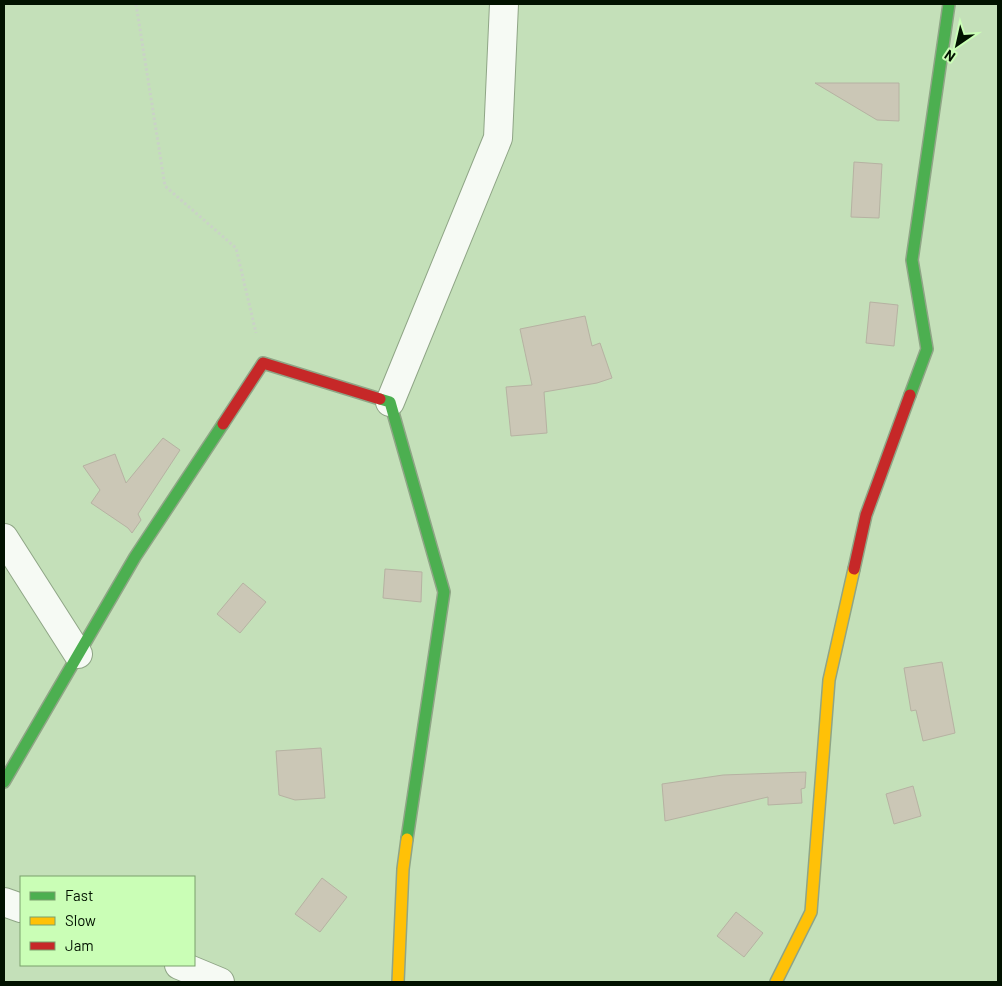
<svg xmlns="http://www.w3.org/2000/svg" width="1002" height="986" font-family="Barlow,sans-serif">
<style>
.building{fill:#cbc7b6;stroke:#b6b2a2}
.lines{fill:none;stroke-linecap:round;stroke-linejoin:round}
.street-casing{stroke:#8fa586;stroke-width:30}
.fast-casing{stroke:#8fa586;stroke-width:14}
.slow-casing{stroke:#8fa586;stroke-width:14}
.jam-casing{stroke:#8fa586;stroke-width:14}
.path{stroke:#cad2c7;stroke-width:3;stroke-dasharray:2.5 2.5;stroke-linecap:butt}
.street{stroke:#f6faf4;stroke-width:28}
.fast{stroke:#4caf50;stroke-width:11}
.slow{stroke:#ffc107;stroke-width:11}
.jam{stroke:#c62828;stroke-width:11}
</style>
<rect width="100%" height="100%" fill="#c4e0b9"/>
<!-- building -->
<g class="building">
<polygon points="815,83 899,83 899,121 877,120"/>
<polygon points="854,162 882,164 879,218 851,217"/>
<polygon points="870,302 898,305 894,346 866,343"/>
<polygon points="585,316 592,346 600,343 612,378 597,383 544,392 547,433 511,436 506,387 532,385 520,329"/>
<polygon points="163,438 180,450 138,514 141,520 132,533 128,528 91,503 100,490 83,466 115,454 126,483"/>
<polygon points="385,569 422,572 421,602 383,598"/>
<polygon points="243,583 266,602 240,633 217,614"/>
<polygon points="942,662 955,733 923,741 916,710 911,711 904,668"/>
<polygon points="321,748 325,798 295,800 279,795 276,751"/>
<polygon points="806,772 805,788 801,789 802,803 768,805 768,797 665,821 662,784 723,775"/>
<polygon points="913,786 921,816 894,824 886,794"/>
<polygon points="322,878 347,897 320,932 295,914"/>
<polygon points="736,912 763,933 744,957 717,936"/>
</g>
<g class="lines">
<defs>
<g id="street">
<polyline points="390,402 498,138 504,4"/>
<polyline points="4,538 78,654"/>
<polyline points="4,902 21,908"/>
<polyline points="179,965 220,982"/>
</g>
<g id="fast">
<polyline points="910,395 927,349 912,260 949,4"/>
<polyline points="380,399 390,402 444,592 407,839"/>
<polyline points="4,782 135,557 223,424"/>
</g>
<g id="slow">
<polyline points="398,982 403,869 407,839"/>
<polyline points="776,982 811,912 829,680 854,569"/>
</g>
<g id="jam">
<polyline points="223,424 263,363 380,399"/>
<polyline points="854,569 866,515 910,395"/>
</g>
</defs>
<!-- street casing -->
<use href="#street" class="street-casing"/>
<!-- fast casing -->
<use href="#fast" class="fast-casing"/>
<!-- slow casing -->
<use href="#slow" class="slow-casing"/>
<!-- jam casing -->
<use href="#jam" class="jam-casing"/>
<!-- path -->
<polyline class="path" points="136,4 165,186 236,248 256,333"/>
<!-- street -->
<use href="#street" class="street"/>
<!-- fast -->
<use href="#fast" class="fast"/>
<!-- slow -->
<use href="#slow" class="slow"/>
<!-- jam -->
<use href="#jam" class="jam"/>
</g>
<!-- border -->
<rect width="1002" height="986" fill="none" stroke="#021200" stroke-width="10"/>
<!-- legend -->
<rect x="20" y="876" width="175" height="90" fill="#cafeb6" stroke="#7aa06d"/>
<rect x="30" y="892" width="25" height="8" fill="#4caf50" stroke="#7aa06d"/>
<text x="65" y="901" font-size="15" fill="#021200">Fast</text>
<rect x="30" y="917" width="25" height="8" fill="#ffc107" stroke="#7aa06d"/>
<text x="65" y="926" font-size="15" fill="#021200">Slow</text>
<rect x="30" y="942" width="25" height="8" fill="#c62828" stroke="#7aa06d"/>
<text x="65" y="951" font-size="15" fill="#021200">Jam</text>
<!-- north arrow -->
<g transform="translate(957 45) rotate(214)" stroke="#cafeb6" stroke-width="4" paint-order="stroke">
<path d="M0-4L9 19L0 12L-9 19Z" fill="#021200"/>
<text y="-8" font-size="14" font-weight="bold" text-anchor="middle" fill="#021200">N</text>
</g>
</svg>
